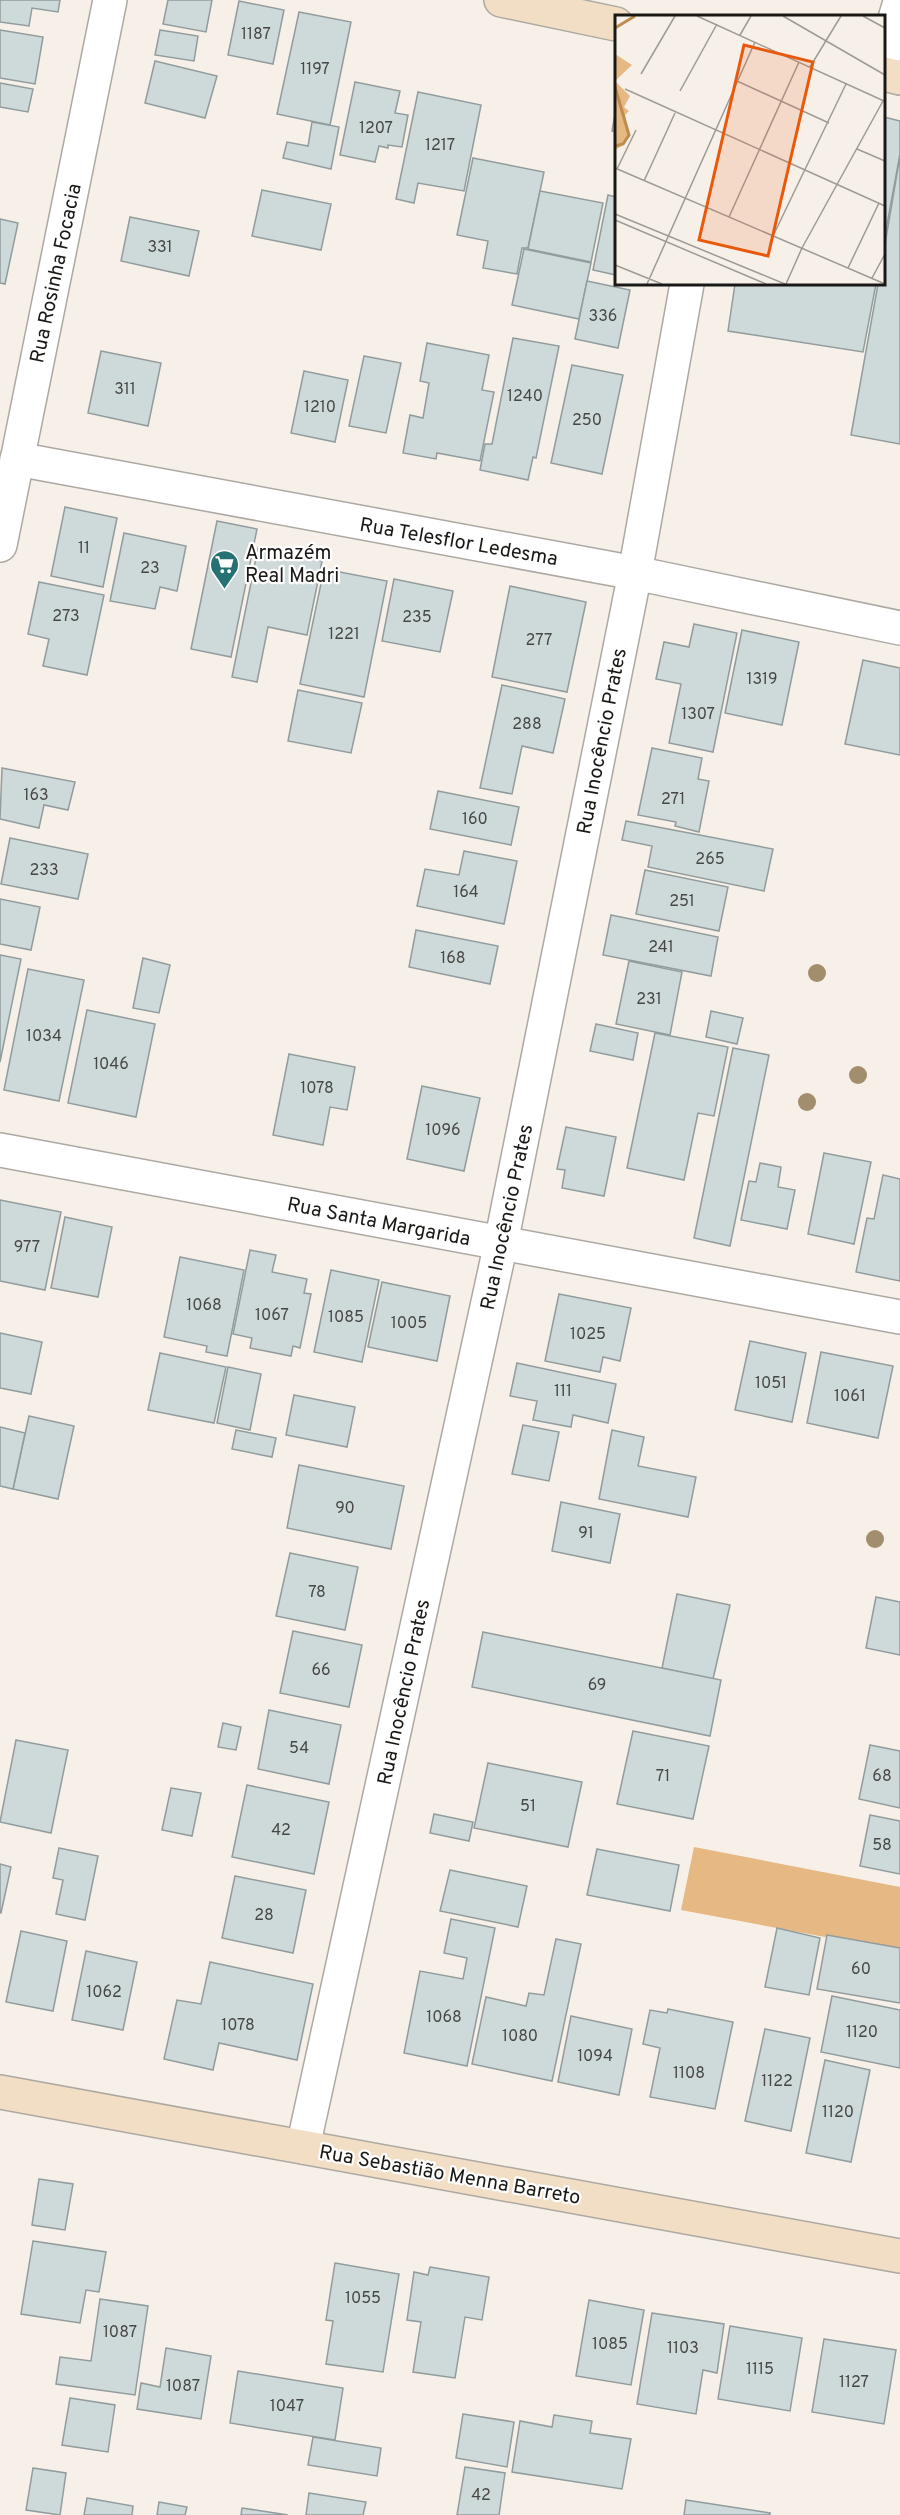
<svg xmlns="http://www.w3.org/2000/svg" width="900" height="2515" font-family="Overpass,sans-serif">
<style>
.green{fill:#e5b884}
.building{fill:#ced9d9;stroke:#929c9c;stroke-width:1.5}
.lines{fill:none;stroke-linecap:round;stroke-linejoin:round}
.street-casing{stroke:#ada8a1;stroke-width:36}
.secondary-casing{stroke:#ada8a1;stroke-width:36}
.street{stroke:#fff;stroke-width:33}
.secondary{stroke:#f1dec5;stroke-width:33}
.tree{fill:#a28d6d}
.labels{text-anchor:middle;stroke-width:4.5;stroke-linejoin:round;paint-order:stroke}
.number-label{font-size:16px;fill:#474846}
.street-label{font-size:20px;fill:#1a1815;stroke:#fefefe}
.poi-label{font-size:20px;fill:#1a1815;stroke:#fefefe;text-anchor:start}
.inset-river{fill:none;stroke:#be8c4d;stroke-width:3}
.inset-road{fill:none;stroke:#9e9a94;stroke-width:1.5}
.view{fill:#e8590c;fill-opacity:0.15;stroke:#e8590c;stroke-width:3}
.inset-edge{fill:none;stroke:#1a1815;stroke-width:3}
</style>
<rect width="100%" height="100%" fill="#f6f0e9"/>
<!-- green -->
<polygon class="green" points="694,1847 900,1887 900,1951 681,1910"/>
<!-- building -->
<g class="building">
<polygon points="0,0 60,0 58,12 32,8 29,26 0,22"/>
<polygon points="168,0 212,0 206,32 163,24"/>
<polygon points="239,1 284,10 273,64 228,55"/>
<polygon points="299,12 351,22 330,125 277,114"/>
<polygon points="0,30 43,37 35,84 0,78"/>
<polygon points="160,30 198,36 194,61 155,55"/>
<polygon points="155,61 217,76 205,118 145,103"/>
<polygon points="355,82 400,91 395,113 408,115 402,147 388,145 388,148 379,146 375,162 340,155"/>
<polygon points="0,83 33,89 28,112 0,107"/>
<polygon points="418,92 481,105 464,191 418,183 414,203 396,199"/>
<polygon points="616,109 616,132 612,131"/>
<polygon points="884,117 900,121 900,154 884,241"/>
<polygon points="312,122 339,127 331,169 283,158 287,142 308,146"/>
<polygon points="900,156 900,444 851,435 878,284 884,284 884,250"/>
<polygon points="473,158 544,172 528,248 522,248 517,274 483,268 488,241 457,235"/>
<polygon points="262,190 331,204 321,250 252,236"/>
<polygon points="540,191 603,203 591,262 528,249"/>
<polygon points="608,195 616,197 616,275 593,270"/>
<polygon points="130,217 199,231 189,276 121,261"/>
<polygon points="0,219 18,223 5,284 0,283"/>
<polygon points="524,249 591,263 579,319 512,305"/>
<polygon points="587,281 630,290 618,348 575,339"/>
<polygon points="735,284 876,284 863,352 728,331"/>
<polygon points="513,338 559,346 536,458 533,457 528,480 480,470 485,444 492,444"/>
<polygon points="427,343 489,355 482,390 494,392 480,461 437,453 436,459 403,453 410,415 423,418 429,383 420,381"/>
<polygon points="101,351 161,363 148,426 88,413"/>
<polygon points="364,356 401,363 386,433 349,426"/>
<polygon points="572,365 623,375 602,474 551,463"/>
<polygon points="304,371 348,380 335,442 291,433"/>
<polygon points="65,507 117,518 103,587 51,576"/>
<polygon points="217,521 257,529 231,657 191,649"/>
<polygon points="124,533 186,546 177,591 160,587 155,609 110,601"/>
<polygon points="258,548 322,561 307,635 268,627 257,682 232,677"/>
<polygon points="324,569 387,581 364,697 300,684"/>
<polygon points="394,579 453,591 440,652 382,641"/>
<polygon points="39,582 104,595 87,675 43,666 49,639 28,634"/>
<polygon points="510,586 586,602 567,692 492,677"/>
<polygon points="694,624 737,633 713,752 669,743 681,684 656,679 664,642 689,647"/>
<polygon points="742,630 799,642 782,725 725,713"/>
<polygon points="863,660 900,668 900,755 845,744"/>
<polygon points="502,685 565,699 553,753 522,746 512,794 480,788"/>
<polygon points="298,690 362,703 351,753 288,741"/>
<polygon points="652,748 702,758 698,779 709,781 699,832 675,826 676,822 638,815"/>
<polygon points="2,768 75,782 68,810 44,805 39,828 0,819"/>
<polygon points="438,791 519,807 511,845 430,829"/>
<polygon points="626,821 773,849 764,891 648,867 652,846 622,840"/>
<polygon points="10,838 88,854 78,899 1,884"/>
<polygon points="464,851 517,861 504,924 417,906 425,869 459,875"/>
<polygon points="645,870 728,887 719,931 636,914"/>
<polygon points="0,899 40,907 31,950 0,944"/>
<polygon points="611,915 718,937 711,976 603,955"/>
<polygon points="416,930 498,946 490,984 409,967"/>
<polygon points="0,955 21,959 0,1062"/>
<polygon points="143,958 170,965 159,1013 133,1008"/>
<polygon points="629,961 682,972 670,1035 616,1024"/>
<polygon points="28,969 84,980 59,1101 4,1090"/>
<polygon points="87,1010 155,1024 136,1117 68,1103"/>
<polygon points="711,1011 743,1018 737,1044 706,1037"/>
<polygon points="596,1024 638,1033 633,1060 590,1051"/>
<polygon points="655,1033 728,1047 714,1116 698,1113 684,1180 627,1168"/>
<polygon points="733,1048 769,1055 730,1246 694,1238"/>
<polygon points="289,1054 355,1067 347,1110 330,1107 323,1145 273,1135"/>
<polygon points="422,1086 480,1098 464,1171 407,1159"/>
<polygon points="566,1127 616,1137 604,1196 562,1188 565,1170 557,1169"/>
<polygon points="824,1153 871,1162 854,1244 808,1234"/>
<polygon points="760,1163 781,1167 778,1187 795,1190 787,1229 741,1220 749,1181 756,1182"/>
<polygon points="883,1175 900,1179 900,1281 856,1272 867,1218 874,1219"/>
<polygon points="0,1200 61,1212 45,1290 0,1281"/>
<polygon points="65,1217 112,1227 98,1297 51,1288"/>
<polygon points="250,1250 276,1255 272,1272 307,1279 304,1293 311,1294 300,1348 293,1346 291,1356 250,1348 252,1338 233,1334"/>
<polygon points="180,1257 244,1270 227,1356 206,1352 207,1346 164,1337"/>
<polygon points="331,1270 379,1280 362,1362 314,1352"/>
<polygon points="382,1282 450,1296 437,1361 368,1347"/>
<polygon points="559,1294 631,1308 620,1361 603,1357 600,1372 545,1361"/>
<polygon points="0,1333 42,1342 31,1394 0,1388"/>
<polygon points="750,1341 806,1353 792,1422 735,1410"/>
<polygon points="821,1352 893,1366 878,1438 807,1423"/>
<polygon points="160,1353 226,1367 214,1423 148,1410"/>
<polygon points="517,1363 616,1384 608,1423 573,1415 571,1427 533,1420 537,1401 510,1396"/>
<polygon points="228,1367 261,1374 250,1430 217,1423"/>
<polygon points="294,1395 355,1407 347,1447 286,1435"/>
<polygon points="29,1416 74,1426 58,1499 13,1489"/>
<polygon points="523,1425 559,1432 549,1481 512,1474"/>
<polygon points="0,1427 25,1433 13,1489 0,1486"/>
<polygon points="236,1430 276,1438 272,1457 232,1449"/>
<polygon points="612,1430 644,1437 638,1466 696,1477 688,1517 599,1499"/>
<polygon points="299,1465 404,1486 391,1549 287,1528"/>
<polygon points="561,1502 620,1514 610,1563 552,1551"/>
<polygon points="290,1553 358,1567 345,1630 276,1616"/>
<polygon points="677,1594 730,1605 713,1679 662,1668"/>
<polygon points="876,1597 900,1602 900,1655 866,1648"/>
<polygon points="293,1631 362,1645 349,1707 280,1693"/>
<polygon points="483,1632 721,1680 710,1736 472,1687"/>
<polygon points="269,1710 341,1725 329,1784 258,1769"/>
<polygon points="223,1723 241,1727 236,1750 218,1747"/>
<polygon points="633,1731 709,1746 693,1819 617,1804"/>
<polygon points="16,1740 68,1750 51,1833 0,1822"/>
<polygon points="870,1745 900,1751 900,1808 859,1799"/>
<polygon points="488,1763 582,1782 568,1847 474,1828"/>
<polygon points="247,1785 329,1802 314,1874 232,1857"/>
<polygon points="171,1788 201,1793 192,1836 162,1830"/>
<polygon points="434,1814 473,1822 469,1841 430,1833"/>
<polygon points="870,1815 900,1821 900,1874 860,1866"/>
<polygon points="59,1848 98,1856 85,1920 56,1914 63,1880 53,1878"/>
<polygon points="597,1849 679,1865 670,1911 587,1895"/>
<polygon points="0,1864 11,1867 1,1913 0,1913"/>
<polygon points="450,1870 527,1886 518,1927 440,1911"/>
<polygon points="235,1876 306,1890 293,1953 222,1938"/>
<polygon points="451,1919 495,1928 467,2066 404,2053 420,1971 463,1979 467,1958 444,1953"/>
<polygon points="777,1928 820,1938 809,1995 765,1987"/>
<polygon points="21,1931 67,1941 53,2011 6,2002"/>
<polygon points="827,1935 900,1948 900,2003 817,1989"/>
<polygon points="556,1939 581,1944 552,2081 472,2064 486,1997 526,2006 529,1993 544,1995"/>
<polygon points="86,1951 137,1962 123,2030 72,2020"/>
<polygon points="210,1962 313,1984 297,2060 219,2043 213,2070 164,2059 177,2000 201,2004"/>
<polygon points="832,1996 900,2010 900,2068 821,2052"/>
<polygon points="668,2009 733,2022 715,2109 650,2097 660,2048 643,2044 650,2010 667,2013"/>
<polygon points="571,2016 632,2029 619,2095 558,2082"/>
<polygon points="765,2029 810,2038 791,2131 745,2121"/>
<polygon points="825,2060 870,2070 851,2162 806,2153"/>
<polygon points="39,2179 73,2184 65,2230 32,2225"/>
<polygon points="33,2241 106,2252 99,2292 86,2290 80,2323 21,2314"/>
<polygon points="335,2263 399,2274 383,2372 326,2364 333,2321 326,2320"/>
<polygon points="430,2267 489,2277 482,2320 465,2317 455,2378 413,2372 421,2322 407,2320 414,2272 428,2275"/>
<polygon points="100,2299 148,2306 135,2395 56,2384 60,2357 91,2361"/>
<polygon points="589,2300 644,2310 631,2385 576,2376"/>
<polygon points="652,2313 724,2324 717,2373 703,2370 696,2414 637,2404"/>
<polygon points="730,2326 802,2338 790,2411 718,2399"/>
<polygon points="824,2339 896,2350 884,2424 812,2412"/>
<polygon points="166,2348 211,2356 201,2419 137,2409 141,2383 160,2387"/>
<polygon points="238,2371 343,2388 335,2440 230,2423"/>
<polygon points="70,2398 115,2405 108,2452 62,2445"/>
<polygon points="463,2414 514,2422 507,2467 456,2458"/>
<polygon points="554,2415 592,2421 590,2433 631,2439 622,2489 512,2472 520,2421 552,2427"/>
<polygon points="313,2437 381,2448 377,2476 308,2465"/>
<polygon points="465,2467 505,2473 499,2515 457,2515"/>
<polygon points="33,2468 66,2473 60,2515 26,2510"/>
<polygon points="309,2493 366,2502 363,2515 306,2515"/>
<polygon points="87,2498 133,2506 132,2515 84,2515"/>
<polygon points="686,2500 770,2513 770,2515 684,2515"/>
<polygon points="159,2502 187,2507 185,2515 157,2515"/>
<polygon points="242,2508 288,2515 241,2515"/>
</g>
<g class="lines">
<defs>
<g id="street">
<polyline points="884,55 900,2"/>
<polyline points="17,459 635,573 900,628"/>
<polyline points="0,545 110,0"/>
<polyline points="0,1150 900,1317"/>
<polyline points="303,2147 501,1243 635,573 687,284"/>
</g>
<g id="secondary">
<polyline points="501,0 616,24"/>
<polyline points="884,74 900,78"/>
<polyline points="0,2092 900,2256"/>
</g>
</defs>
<!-- street casing -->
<use href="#street" class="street-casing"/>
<!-- secondary casing -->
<use href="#secondary" class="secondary-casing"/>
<!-- street -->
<use href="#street" class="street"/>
<!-- secondary -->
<use href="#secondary" class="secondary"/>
</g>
<!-- trees -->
<g class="tree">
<circle cx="817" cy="973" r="9"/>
<circle cx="858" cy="1075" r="9"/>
<circle cx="807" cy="1102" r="9"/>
<circle cx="875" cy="1539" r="9"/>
</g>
<!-- icons -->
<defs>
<symbol id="supermarket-pin" viewBox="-11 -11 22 30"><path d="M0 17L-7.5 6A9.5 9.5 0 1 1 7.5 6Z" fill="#267174" stroke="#fefefe"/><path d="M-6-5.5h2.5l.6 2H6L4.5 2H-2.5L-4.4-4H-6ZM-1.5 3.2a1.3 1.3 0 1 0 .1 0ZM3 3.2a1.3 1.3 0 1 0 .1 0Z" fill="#fff"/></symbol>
</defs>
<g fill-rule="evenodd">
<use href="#supermarket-pin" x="208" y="548" width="33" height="45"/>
</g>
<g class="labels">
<!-- number labels -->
<g class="number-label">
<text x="256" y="39">1187</text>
<text x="315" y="74">1197</text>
<text x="376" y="133">1207</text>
<text x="440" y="150">1217</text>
<text x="160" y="252">331</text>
<text x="603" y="321">336</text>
<text x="125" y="394">311</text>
<text x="525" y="401">1240</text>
<text x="320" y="412">1210</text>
<text x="587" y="425">250</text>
<text x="84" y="553">11</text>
<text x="150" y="573">23</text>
<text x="66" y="621">273</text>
<text x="417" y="622">235</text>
<text x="344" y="639">1221</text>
<text x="539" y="645">277</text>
<text x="762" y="684">1319</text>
<text x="698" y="719">1307</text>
<text x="527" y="729">288</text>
<text x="36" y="800">163</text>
<text x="673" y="804">271</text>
<text x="475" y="824">160</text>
<text x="710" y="864">265</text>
<text x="44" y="875">233</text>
<text x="466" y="897">164</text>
<text x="682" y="906">251</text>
<text x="661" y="952">241</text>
<text x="453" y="963">168</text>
<text x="649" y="1004">231</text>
<text x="44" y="1041">1034</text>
<text x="111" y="1069">1046</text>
<text x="317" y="1093">1078</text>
<text x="443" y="1135">1096</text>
<text x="27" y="1252">977</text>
<text x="204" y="1310">1068</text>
<text x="272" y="1320">1067</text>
<text x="346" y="1322">1085</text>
<text x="409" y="1328">1005</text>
<text x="588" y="1339">1025</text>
<text x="771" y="1388">1051</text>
<text x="563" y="1396">111</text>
<text x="850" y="1401">1061</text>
<text x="345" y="1513">90</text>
<text x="586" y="1538">91</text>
<text x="317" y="1597">78</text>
<text x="321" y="1675">66</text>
<text x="597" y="1690">69</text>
<text x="299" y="1753">54</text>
<text x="663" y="1781">71</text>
<text x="882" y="1781">68</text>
<text x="528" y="1811">51</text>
<text x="281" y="1835">42</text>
<text x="882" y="1850">58</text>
<text x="264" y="1920">28</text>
<text x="861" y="1974">60</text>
<text x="104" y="1997">1062</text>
<text x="444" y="2022">1068</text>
<text x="238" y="2030">1078</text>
<text x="862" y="2037">1120</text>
<text x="520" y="2041">1080</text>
<text x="595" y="2061">1094</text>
<text x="689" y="2078">1108</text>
<text x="777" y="2086">1122</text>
<text x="838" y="2117">1120</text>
<text x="363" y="2303">1055</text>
<text x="120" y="2337">1087</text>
<text x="610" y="2349">1085</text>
<text x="683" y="2353">1103</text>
<text x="760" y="2374">1115</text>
<text x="854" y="2387">1127</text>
<text x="183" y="2391">1087</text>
<text x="287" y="2411">1047</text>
<text x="481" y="2500">42</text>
</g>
<!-- street labels -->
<g class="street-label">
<text transform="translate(55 273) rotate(-78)" y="7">Rua Rosinha Focacia</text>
<text transform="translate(459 541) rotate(10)" y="7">Rua Telesflor Ledesma</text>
<text transform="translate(601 741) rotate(-79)" y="7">Rua Inocêncio Prates</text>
<text transform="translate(506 1217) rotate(-78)" y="7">Rua Inocêncio Prates</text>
<text transform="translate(379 1221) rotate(11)" y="7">Rua Santa Margarida</text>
<text transform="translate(403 1692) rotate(-78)" y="7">Rua Inocêncio Prates</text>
<text transform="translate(450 2174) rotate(10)" y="7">Rua Sebastião Menna Barreto</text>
</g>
<!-- poi labels -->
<g class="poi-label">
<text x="245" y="559">Armazém<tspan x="245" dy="23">Real Madri</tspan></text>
</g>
</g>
<!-- overview -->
<g transform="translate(615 15)">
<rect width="270" height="270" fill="#f6f0e9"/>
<path d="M0,39L17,50L0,66L15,81L9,92L14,96L10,100L14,120L10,129L0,135Z" fill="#e5b884"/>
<path class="inset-river" d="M0,13L20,1M0,72L14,120L8,129L0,131"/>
<path class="inset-road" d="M82,1L269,86M168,1L270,60M248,1L270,13M125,20L136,1M195,52L226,1M26,59L60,1M122,66L214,108M10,74L270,191M65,76L102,9M242,134L270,146M0,153L270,269M2,154L21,115M29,166L60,98M0,199L170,269M114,202L184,47M0,205L151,269M158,221L231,69M0,250L47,269M233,253L264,188M257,263L270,239M32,269L140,27M171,269L187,233L268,86"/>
<path class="view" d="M129,30L198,47L153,241L84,225Z"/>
<rect width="270" height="270" class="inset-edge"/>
</g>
</svg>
